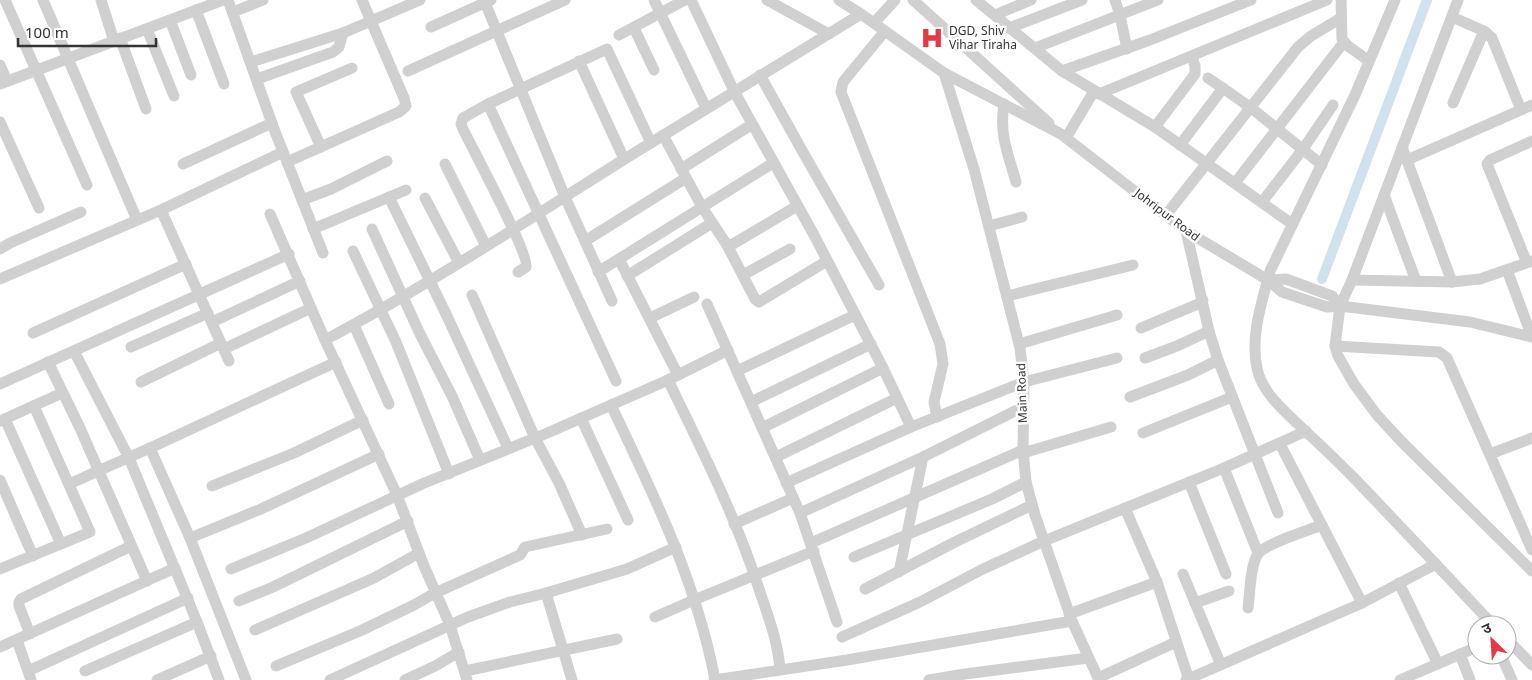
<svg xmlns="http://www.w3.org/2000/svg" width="1532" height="680" font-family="'Noto Sans','Noto Sans Devanagari',sans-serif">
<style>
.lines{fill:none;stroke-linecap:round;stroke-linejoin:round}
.canal{stroke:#cfe2ee;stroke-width:10}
.minor{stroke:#d0d0d0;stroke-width:11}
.labels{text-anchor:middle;stroke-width:5;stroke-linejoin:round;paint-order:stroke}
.poi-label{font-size:12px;fill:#333;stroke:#fff;text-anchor:start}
.street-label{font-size:12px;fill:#333;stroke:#fff}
</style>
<rect width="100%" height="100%" fill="#fff"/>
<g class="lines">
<!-- canal -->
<polyline class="canal" points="1322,279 1427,0"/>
<!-- minor -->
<g class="minor">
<polyline points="5,0 87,185"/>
<polyline points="43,0 137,220"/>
<polyline points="101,0 114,41"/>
<polyline points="228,0 274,129 323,253"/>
<polyline points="484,0 565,197 612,301"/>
<polyline points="654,0 706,108"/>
<polyline points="691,0 734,91 814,235 883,368 911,427"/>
<polyline points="767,0 829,34"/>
<polyline points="839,0 861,14 944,73 1061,134 1186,231 1268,280 1282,292 1327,307 1340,306 1470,322 1532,337"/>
<polyline points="913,0 1049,123"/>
<polyline points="976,0 1062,71 1155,127 1292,224"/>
<polyline points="1115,0 1120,15 1127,49"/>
<polyline points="1341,0 1342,39 1348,46 1369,61"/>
<path d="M1395,0L1355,95L1270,271C1262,302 1250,336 1257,368C1262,394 1287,413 1305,431C1322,446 1338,462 1354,478C1401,527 1447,576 1493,625"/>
<polyline points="1458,0 1352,280 1340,306 1335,346 1338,356 1354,384 1377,415 1401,441 1532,571"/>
<polyline points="196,10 224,84"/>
<polyline points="233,12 263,0"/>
<polyline points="995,15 1031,0"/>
<polyline points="1452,17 1484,31 1492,38 1521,110"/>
<polyline points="170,20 191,75"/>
<polyline points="874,23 895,0"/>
<polyline points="431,27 491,0"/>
<polyline points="634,28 654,70"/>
<polyline points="1009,28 1082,0"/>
<polyline points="147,29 174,96"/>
<polyline points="885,31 843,82 841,92 940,344 943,364 934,402 937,417"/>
<polyline points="619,35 685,0"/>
<polyline points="120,38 146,109"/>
<polyline points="1035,48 1158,0"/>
<polyline points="579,61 624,159"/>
<polyline points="251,62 343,33 420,0"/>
<polyline points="0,65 7,81"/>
<polyline points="408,71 565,0"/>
<polyline points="1062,71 1150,40 1251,0"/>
<polyline points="944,73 974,169 1020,348 1024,382 1023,450 1026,482 1035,515 1072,621 1099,680"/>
<polyline points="760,75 804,154 879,285"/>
<polyline points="1208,78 1250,107 1322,165"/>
<polyline points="257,79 333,52 339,47 343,33"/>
<polyline points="0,84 223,0"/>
<polyline points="1099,94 1327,0"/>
<polyline points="1453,103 1484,31"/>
<polyline points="488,104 616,381"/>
<path d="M1004,104C999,134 1008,154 1016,182"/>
<polyline points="0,122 39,208"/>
<polyline points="1155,127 1195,74 1195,66 1192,57"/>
<polyline points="663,135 702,207 727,245 733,244 797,206"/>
<polyline points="1066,138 1094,91"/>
<polyline points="1180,145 1223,88"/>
<polyline points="321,147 296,92 352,68"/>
<polyline points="1402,147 1452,282"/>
<polyline points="1407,160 1532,105"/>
<polyline points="287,162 399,112 406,106 404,98 362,0"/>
<polyline points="183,164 272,123"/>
<polyline points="445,164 486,246"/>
<polyline points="681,169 751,125"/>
<polyline points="1235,183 1344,42"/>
<polyline points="1384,195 1416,281"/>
<polyline points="389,197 446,314 508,448"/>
<polyline points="425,198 459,263"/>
<polyline points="302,200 331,189 387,161"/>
<polyline points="1262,202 1303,149 1333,105"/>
<polyline points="161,210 229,361"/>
<polyline points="270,214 325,340 397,495 424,566 450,625 467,680"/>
<polyline points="1166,215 1298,47 1311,36 1341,18"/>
<polyline points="989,226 1022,217"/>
<polyline points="313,229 406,190"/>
<polyline points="372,229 420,334 452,396 480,460"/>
<polyline points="1186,231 1209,331 1218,360 1278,513"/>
<polyline points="585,241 686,178"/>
<polyline points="727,245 755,299 759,302 827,261"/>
<polyline points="0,249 10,243 81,212"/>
<polyline points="353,251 396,342 449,474"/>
<polyline points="619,259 678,375"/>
<polyline points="1527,263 1487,164 1490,160 1532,141"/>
<polyline points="1507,270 1532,337"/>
<path d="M518,272L526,267C530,255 472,148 463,129L461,124L463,118L488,104L607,49L651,143"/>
<polyline points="598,272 773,163"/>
<polyline points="743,275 790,249"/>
<polyline points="627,276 712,223"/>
<polyline points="0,279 161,210 283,152"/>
<polyline points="1268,280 1286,279 1332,296 1340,306"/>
<polyline points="1352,280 1452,282 1480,279 1532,261"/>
<polyline points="472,295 535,438 559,483 582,535"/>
<polyline points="1007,296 1133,265"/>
<polyline points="707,304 800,513 837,622"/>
<polyline points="650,318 694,297"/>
<polyline points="212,322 300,281"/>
<polyline points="354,325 389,404"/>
<polyline points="1141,328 1198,304 1203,300"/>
<polyline points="33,333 186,264"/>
<path d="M325,340C427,286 525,222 623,160C702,111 782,63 861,14"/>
<polyline points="1019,344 1117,315"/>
<polyline points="1335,346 1439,352 1447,358 1532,550"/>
<polyline points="131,347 208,313"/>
<polyline points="224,349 311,308"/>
<polyline points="74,351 129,458 197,622 219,680"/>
<polyline points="1145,358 1177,346 1209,331"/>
<polyline points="48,362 80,428 147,581"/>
<polyline points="737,371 855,315"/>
<path d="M668,380C701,448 736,517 759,589C768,616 778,641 780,670"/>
<polyline points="141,382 221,343"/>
<polyline points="0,384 289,254"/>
<polyline points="1130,397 1188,375 1218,360"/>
<polyline points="751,402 871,344"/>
<path d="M611,405C653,493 697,583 715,680"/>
<polyline points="581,418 628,520"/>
<polyline points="5,419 61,544"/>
<polyline points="0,421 62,393"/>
<polyline points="762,428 883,368"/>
<polyline points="1143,433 1232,397"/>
<polyline points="1280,444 1362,603"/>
<polyline points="150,448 190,538 246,680"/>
<polyline points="1023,453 1111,427"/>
<polyline points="1490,454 1532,438"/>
<polyline points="776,457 897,398"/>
<polyline points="1224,468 1258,553"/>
<polyline points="0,480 33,556"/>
<polyline points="1189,482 1226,574"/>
<polyline points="786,483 911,427 1024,382 1117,358"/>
<polyline points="69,484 150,448 336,362"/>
<polyline points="212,486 294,453 363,420"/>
<polyline points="1125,508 1157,582 1189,680"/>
<polyline points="800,513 923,457 1023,407"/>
<polyline points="734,524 793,498"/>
<polyline points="190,538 261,509 379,454"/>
<polyline points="811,543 1023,450"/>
<polyline points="854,557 992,499 1026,482"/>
<polyline points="0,569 90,532 34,406"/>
<polyline points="231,569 306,538 422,484 545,434 668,380 728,350"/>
<polyline points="899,572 923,457"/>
<polyline points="1183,574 1221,665"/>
<polyline points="1399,583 1438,664"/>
<polyline points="865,589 955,542 1032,505"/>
<polyline points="239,601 273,587 408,521"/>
<polyline points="1195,603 1229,591"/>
<path d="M1248,608C1250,594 1250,565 1258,554C1264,544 1309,530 1322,525"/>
<polyline points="1069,614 1157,582"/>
<polyline points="655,617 694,600 814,551"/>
<polyline points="255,630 374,578 419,553"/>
<polyline points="30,634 19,606 19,602 21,599 131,546"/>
<polyline points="842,637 920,602 983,569 1044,541 1224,468 1306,431"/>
<polyline points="1507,639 1532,665"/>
<polyline points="17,640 31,680"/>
<polyline points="0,647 175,568"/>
<polyline points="1460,654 1470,680"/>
<polyline points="1501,655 1512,680"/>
<polyline points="276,666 360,631 414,605 435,593 520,555 525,547 607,529"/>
<polyline points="28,671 188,598"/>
<polyline points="85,671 197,622"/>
<polyline points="465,671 617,639"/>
<polyline points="1098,678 1176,642"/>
<polyline points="157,680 211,656"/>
<polyline points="330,680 468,617 510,602 546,593"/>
<polyline points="405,680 435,666 459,652"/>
<polyline points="572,680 546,593 627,569 676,547"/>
<polyline points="714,680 847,660 1072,621"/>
<polyline points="929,680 965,674 1088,658"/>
<polyline points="1186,680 1362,603 1436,564"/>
<polyline points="1400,680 1477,647"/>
</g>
</g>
<!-- icons -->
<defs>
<symbol id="hospital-bare" viewBox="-9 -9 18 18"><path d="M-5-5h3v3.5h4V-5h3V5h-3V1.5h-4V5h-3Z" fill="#e63946" stroke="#fff" stroke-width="2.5" paint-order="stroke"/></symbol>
</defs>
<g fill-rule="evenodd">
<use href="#hospital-bare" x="916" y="22" width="32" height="32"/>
</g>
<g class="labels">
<!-- poi labels -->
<g class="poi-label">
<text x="949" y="35">DGD, Shiv<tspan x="949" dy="14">Vihar Tiraha</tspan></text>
</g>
<!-- street labels -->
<g class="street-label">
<text transform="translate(1167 215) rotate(37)" y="4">Johripur Road</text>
<text transform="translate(1022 393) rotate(-92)" y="4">Main Road</text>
</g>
</g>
<!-- north arrow -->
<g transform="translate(1492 640) rotate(335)"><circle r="24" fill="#ffffff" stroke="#adadad"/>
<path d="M0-4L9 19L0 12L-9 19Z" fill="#e63946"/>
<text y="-8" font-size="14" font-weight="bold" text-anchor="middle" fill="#333333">उ</text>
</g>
<!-- scale -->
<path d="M18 38v8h138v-8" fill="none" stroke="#333333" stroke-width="2.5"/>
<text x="25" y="38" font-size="15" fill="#333333" stroke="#ffffff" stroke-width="4" paint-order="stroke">100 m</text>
</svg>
